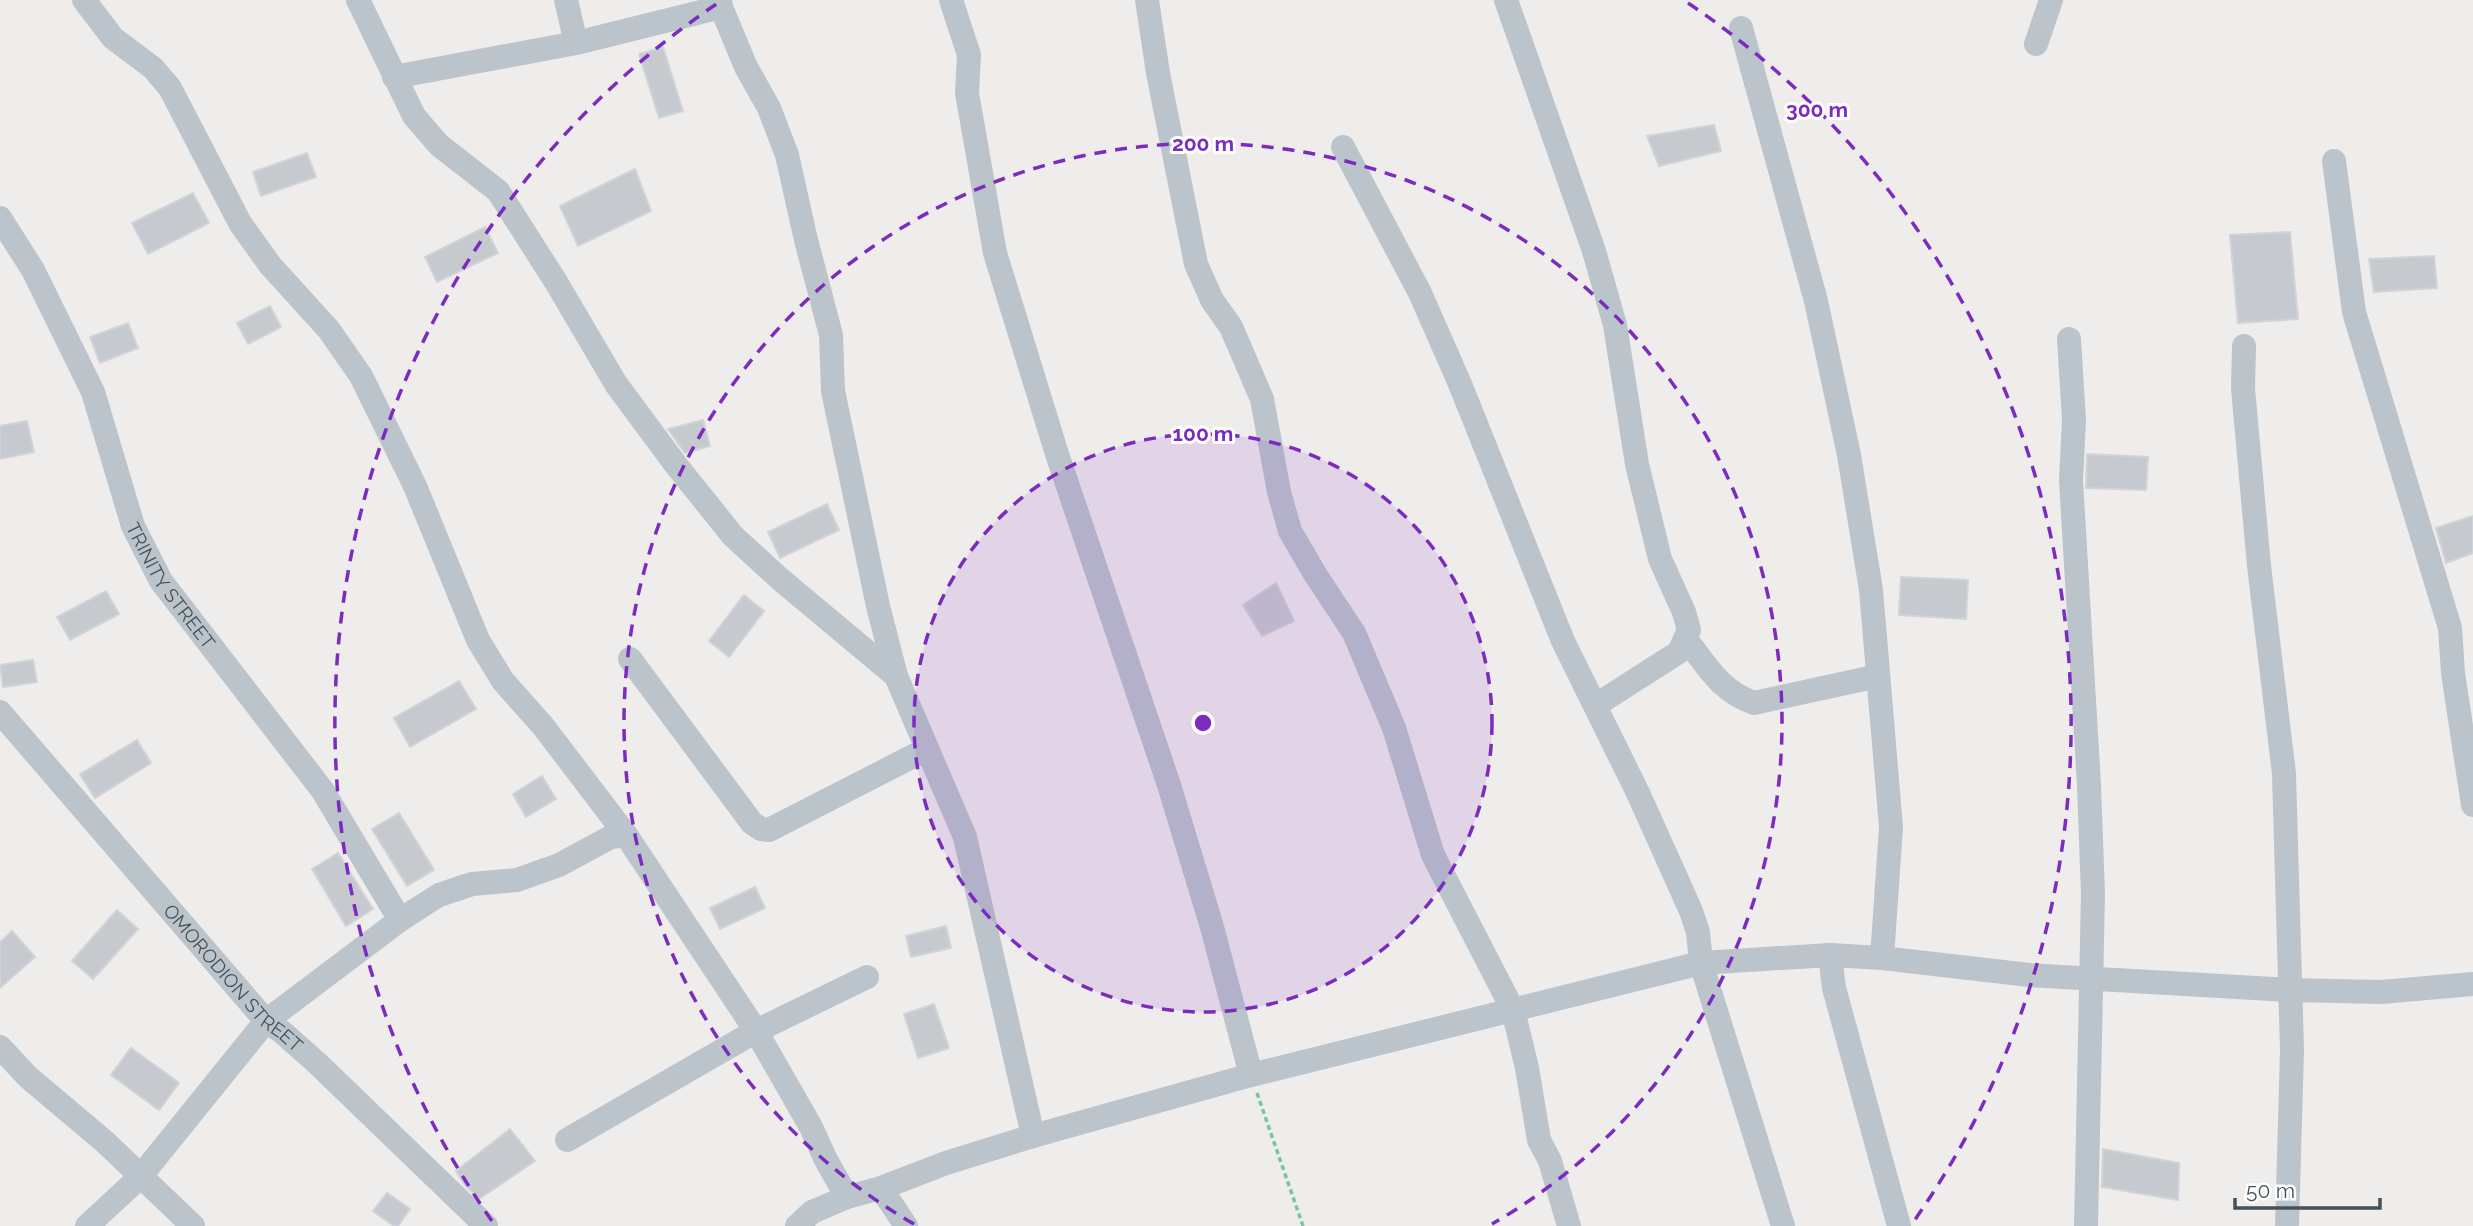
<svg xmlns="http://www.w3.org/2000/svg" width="2473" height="1226" font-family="Raleway,sans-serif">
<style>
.building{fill:#c6cacf;stroke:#d0d3d7;stroke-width:2}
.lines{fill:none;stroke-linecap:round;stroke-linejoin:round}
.path{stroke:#76c799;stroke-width:3.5;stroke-dasharray:5 3.5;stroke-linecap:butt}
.minor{stroke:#bbc4cb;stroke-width:24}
.ring{fill:none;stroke:#7b2cbf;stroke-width:3.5;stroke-dasharray:12 9}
.labels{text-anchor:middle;stroke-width:6;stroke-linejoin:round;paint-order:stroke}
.street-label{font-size:19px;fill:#455158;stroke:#fff}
.centre{fill:#7b2cbf;stroke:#fff;stroke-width:3.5}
.ring-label{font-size:21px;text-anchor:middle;font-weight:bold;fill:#7b2cbf;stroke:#fff;stroke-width:6;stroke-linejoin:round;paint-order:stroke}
</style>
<rect width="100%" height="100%" fill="#efecec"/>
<!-- building -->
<g class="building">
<polygon points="663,47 683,111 659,118 639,54"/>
<polygon points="1714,125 1721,151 1659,166 1647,136"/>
<polygon points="307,153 316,177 261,196 253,172"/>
<polygon points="635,169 651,211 578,246 560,206"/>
<polygon points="193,193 209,223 148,254 132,223"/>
<polygon points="485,227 498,253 437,282 425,257"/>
<polygon points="2290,232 2298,319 2238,323 2230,235"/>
<polygon points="2434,256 2437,288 2374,292 2369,259"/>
<polygon points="270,306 281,327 248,344 237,323"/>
<polygon points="128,323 138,348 100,363 90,337"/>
<polygon points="703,420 710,446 685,453 668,429"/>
<polygon points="27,421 34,452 0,459 0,426"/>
<polygon points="2087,454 2148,457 2146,490 2086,488"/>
<polygon points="827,504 839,530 780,558 768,532"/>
<polygon points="2473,516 2473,553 2446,563 2436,528"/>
<polygon points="1901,577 1968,580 1966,619 1899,615"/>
<polygon points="1276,583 1294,621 1262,636 1243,605"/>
<polygon points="106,591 119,614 70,640 57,617"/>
<polygon points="744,595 764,611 729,657 709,641"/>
<polygon points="33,660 37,682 3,687 0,665"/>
<polygon points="459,681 476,709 410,747 394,718"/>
<polygon points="137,740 151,763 95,798 80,774"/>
<polygon points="542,776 556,799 526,817 513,794"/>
<polygon points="399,813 434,870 407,886 372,829"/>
<polygon points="338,853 373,909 346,926 312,869"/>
<polygon points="755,887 765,908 720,929 710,908"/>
<polygon points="117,910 138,929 93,979 72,961"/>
<polygon points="946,926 951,948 911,957 906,936"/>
<polygon points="12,931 35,957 0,988 0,942"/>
<polygon points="934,1004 949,1048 918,1058 904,1014"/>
<polygon points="131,1048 179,1083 159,1110 111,1075"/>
<polygon points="510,1129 535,1161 479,1199 464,1184 456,1171"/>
<polygon points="2103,1149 2179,1163 2178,1200 2102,1187"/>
<polygon points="387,1193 410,1209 398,1226 394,1226 373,1211"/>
</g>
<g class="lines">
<!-- path -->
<polyline class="path" points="1257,1093 1303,1226"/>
<!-- minor -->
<g class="minor">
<polyline points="84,0 113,38 153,68 170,88 240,223 270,265 329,330 361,376 415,486 478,640 503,681 543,726 626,835 756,1031 811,1127 826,1160 847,1197"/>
<polyline points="358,0 414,116 439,145 498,191 556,282 616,384 676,465 733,536 780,579 896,676"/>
<polyline points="720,0 721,7 746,67 769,108 787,155 806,240 831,335 833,391 878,606 896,676 965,837 1033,1136"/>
<polyline points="951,0 969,55 967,93 995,253 1057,454 1169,785 1212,927 1251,1075"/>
<polyline points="1147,0 1158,73 1196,264 1212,300 1231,327 1262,399 1279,492 1290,531 1315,574 1354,633 1394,728 1433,855 1513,1010 1527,1068 1539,1140 1550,1161 1569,1226"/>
<polyline points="1506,0 1594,251 1615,325 1637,464 1660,559 1684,612 1689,630 1679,652 1596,705"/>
<polyline points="1741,28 1816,301 1849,455 1871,590 1891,827 1882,958"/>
<polyline points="576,43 721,7"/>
<polyline points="2036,44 2051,0"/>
<polyline points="394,77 576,43 566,0"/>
<polyline points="1343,147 1420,293 1460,384 1563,641 1638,793 1691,911 1698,932 1701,963 1783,1226"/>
<polyline points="2334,161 2354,312 2450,628 2453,673 2473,805"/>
<path id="s1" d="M0,218L33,270L93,392L133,526L161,581L323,791L400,920"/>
<polyline points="2069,339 2074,420 2071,480 2089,785 2093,895 2086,1226"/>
<polyline points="2244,346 2243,388 2259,566 2284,774 2292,1050 2287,1226"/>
<path d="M1686,639C1707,666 1720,691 1754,703L1878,676"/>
<polyline points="630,659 752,823 761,829 769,830 927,749"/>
<path id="s2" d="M0,712L266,1021L282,1032L317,1063L486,1226"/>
<polyline points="1830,955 1834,988 1899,1226"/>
<polyline points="0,1047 28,1077 105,1142 193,1226"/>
<polyline points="567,1140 756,1031 867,977"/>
<polyline points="881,1188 906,1226"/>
<polyline points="87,1226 140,1177 266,1021 400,920 439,895 472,884 517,880 559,865 611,837 626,835"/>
<polyline points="797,1226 812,1212 847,1197 881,1188 946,1163 1033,1136 1251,1075 1701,963 1830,955 1882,958 2029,975 2290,990 2381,992 2473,984"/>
</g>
</g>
<!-- distance rings -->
<circle cx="1203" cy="723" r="289" fill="#7b2cbf" fill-opacity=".12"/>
<g class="ring">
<circle cx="1203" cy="723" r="289"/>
<path d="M914 1224A579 579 0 1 1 1492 1224"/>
<path d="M492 1221A868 868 0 0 1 718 3M1688 3A868 868 0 0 1 1914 1221"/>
</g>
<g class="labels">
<!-- street labels -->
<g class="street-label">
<text dy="7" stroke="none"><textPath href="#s1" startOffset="408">TRINITY STREET</textPath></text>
<text dy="7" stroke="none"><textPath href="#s2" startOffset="354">OMORODION STREET</textPath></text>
</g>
</g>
<circle cx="1203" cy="723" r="10" class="centre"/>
<g class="ring-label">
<text x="1817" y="117">300 m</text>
<text x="1203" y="151">200 m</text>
<text x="1203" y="441">100 m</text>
</g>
<!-- scale -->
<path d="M2235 1198v10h145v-10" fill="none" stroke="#455158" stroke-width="3.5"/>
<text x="2246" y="1198" font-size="21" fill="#455158" stroke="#ffffff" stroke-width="5" paint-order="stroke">50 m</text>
</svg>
